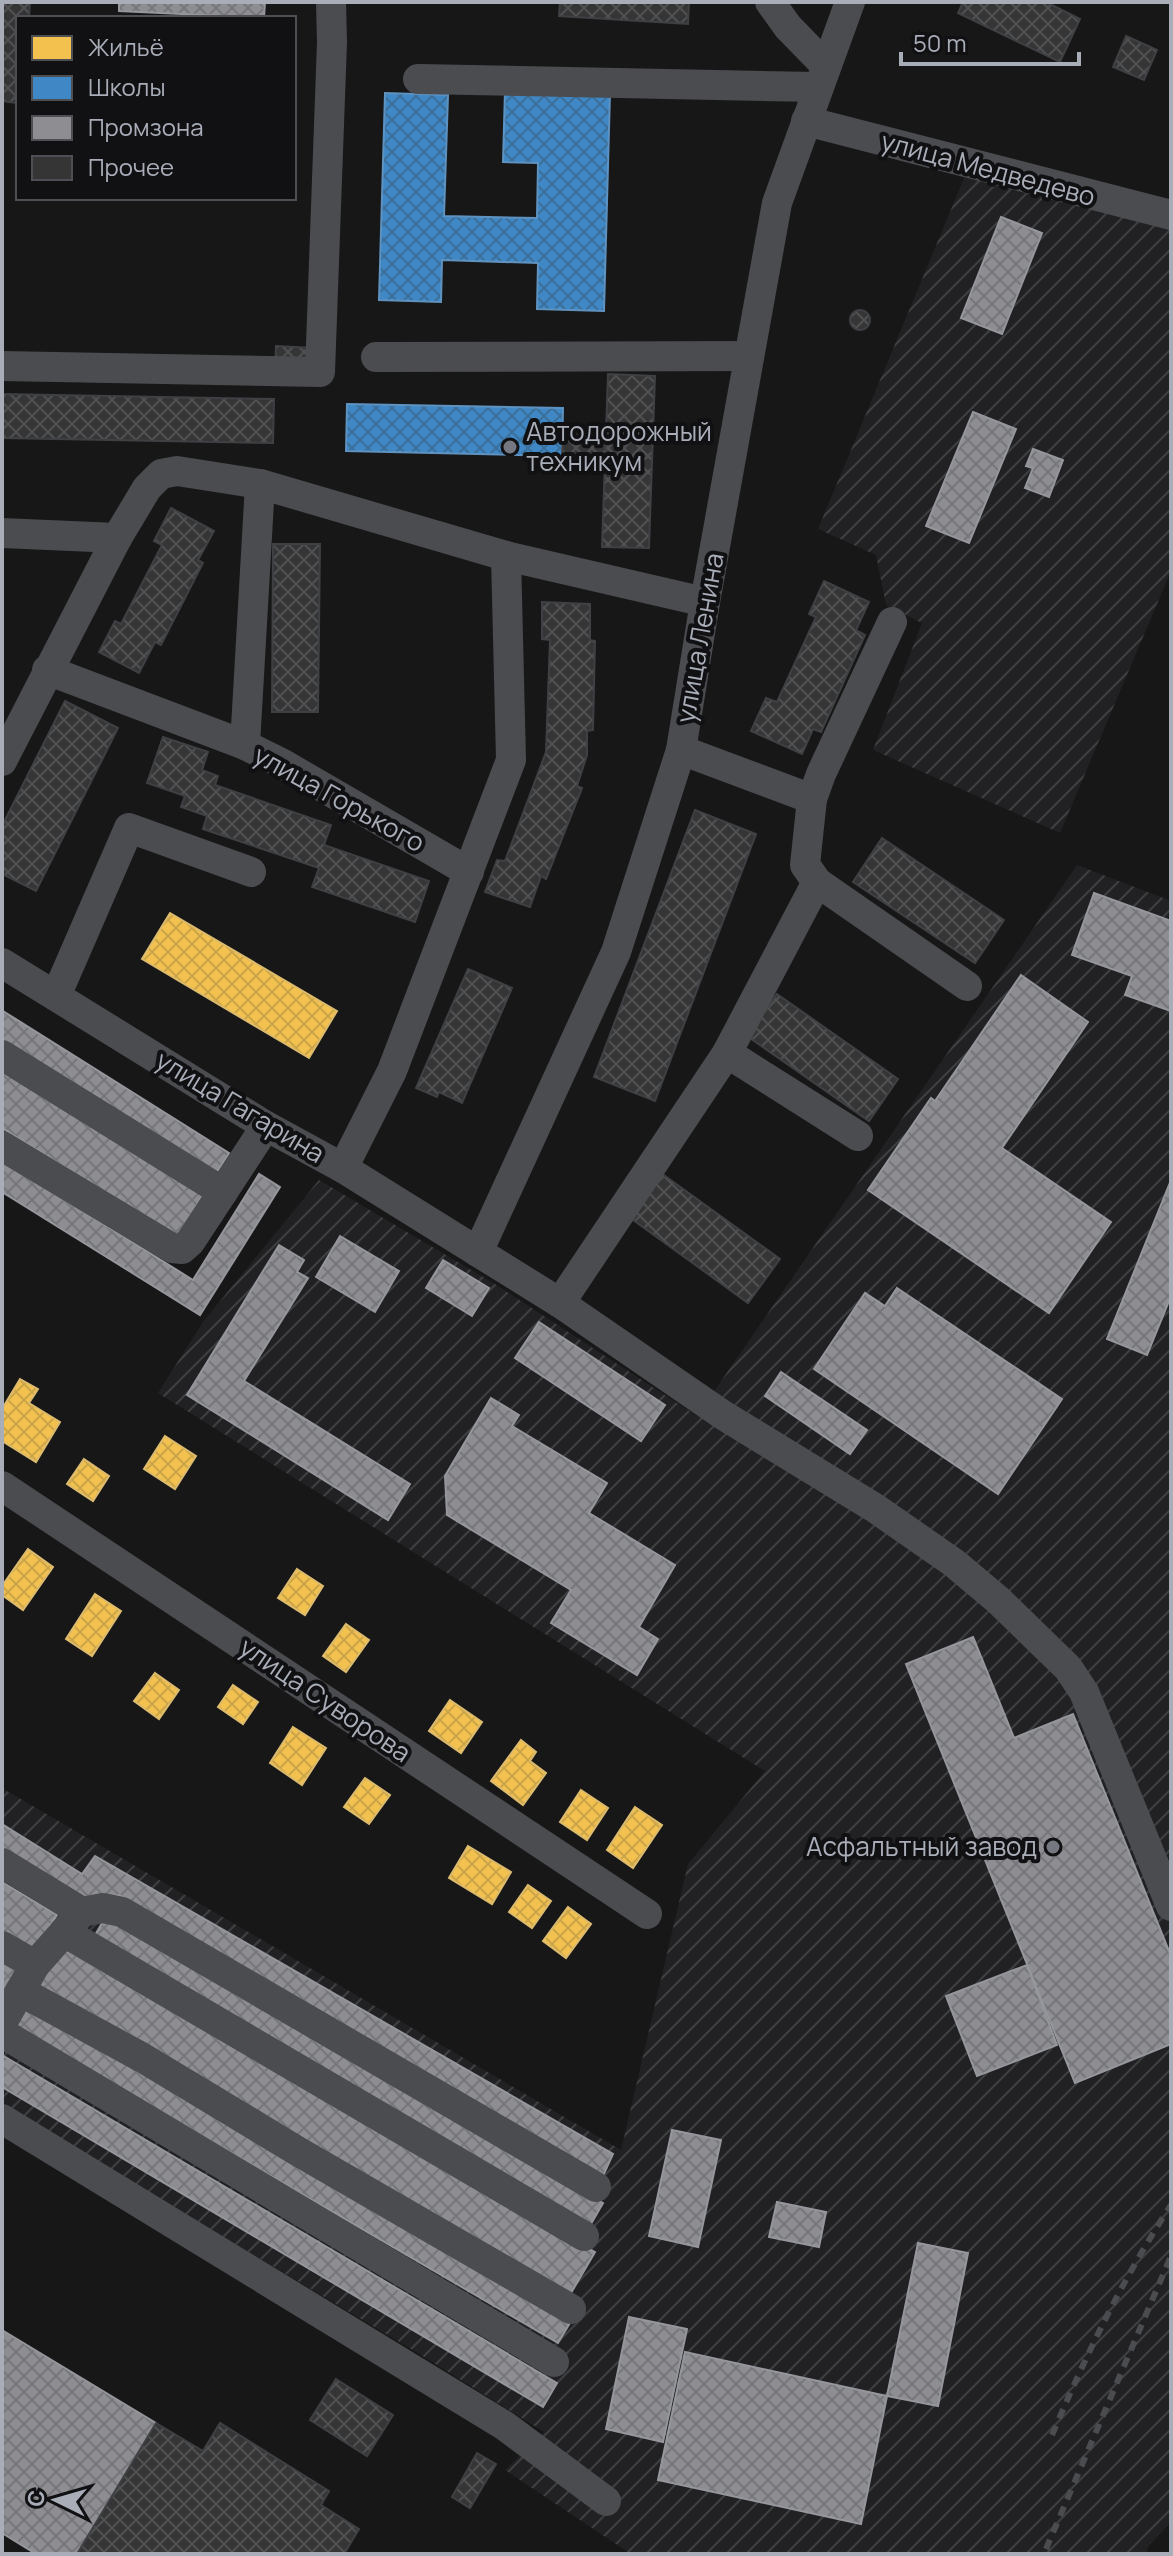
<svg xmlns="http://www.w3.org/2000/svg" width="1173" height="2556" font-family="Manrope,sans-serif">
<style>
.industrial{fill:url(#industrial-furrows)}
.homes{fill:url(#homes-cross-hatch);stroke:#dcbb6e;stroke-width:2}
.schools{fill:url(#schools-cross-hatch);stroke:#5e93c1;stroke-width:2}
.industry{fill:url(#industry-cross-hatch);stroke:#95979d;stroke-width:2}
.building{fill:url(#building-cross-hatch);stroke:#3f4043;stroke-width:2}
.lines{fill:none;stroke-linecap:round;stroke-linejoin:round}
.minor{stroke:#4b4c50;stroke-width:30}
.rail{stroke:#4b4c4f;stroke-width:6;stroke-dasharray:10 8;stroke-linecap:butt}
.poi-dot{fill:#757880;stroke:#111113;stroke-width:3}
.labels{text-anchor:middle;stroke-width:8;stroke-linejoin:round;paint-order:stroke}
.street-label{font-size:26px;fill:#a8adb8;stroke:#111113}
.poi-label{font-size:26px;fill:#a8adb8;stroke:#111113;text-anchor:start}
</style>
<defs>
<pattern id="industrial-furrows" width="10" height="10" patternUnits="userSpaceOnUse" patternTransform="scale(2)"><rect width="10" height="10" fill="#212123"/><path d="M-1 1l2-2M0 10L10 0M9 11l2-2" fill="none" stroke="#3e3f41"/></pattern>
<pattern id="homes-cross-hatch" width="8" height="8" patternUnits="userSpaceOnUse" patternTransform="scale(2)"><rect width="8" height="8" fill="#f2c14e"/><path d="M0 0l8 8M0 8l8-8" fill="none" stroke="#cca549"/></pattern>
<pattern id="schools-cross-hatch" width="8" height="8" patternUnits="userSpaceOnUse" patternTransform="scale(2)"><rect width="8" height="8" fill="#3f88c5"/><path d="M0 0l8 8M0 8l8-8" fill="none" stroke="#3b6f9a"/></pattern>
<pattern id="industry-cross-hatch" width="8" height="8" patternUnits="userSpaceOnUse" patternTransform="scale(2)"><rect width="8" height="8" fill="#8d8d92"/><path d="M0 0l8 8M0 8l8-8" fill="none" stroke="#76777b"/></pattern>
<pattern id="building-cross-hatch" width="8" height="8" patternUnits="userSpaceOnUse" patternTransform="scale(2)"><rect width="8" height="8" fill="#353536"/><path d="M0 0l8 8M0 8l8-8" fill="none" stroke="#4f5051"/></pattern>
</defs>
<rect width="100%" height="100%" fill="#171717"/>
<!-- industrial -->
<g class="industrial">
<polygon points="970,164 1171,225 1171,571 1060,833 873,750 922,623 886,605 876,555 818,529"/>
<polygon points="1077,865 1171,901 1171,2522 1148,2547 1146,2554 631,2554 505,2470 544,2432 421,2355 2,2104 2,1788 621,2150 688,1864 765,1771 158,1393 203,1322 319,1180 495,1284 697,1416"/>
</g>
<!-- homes -->
<g class="homes">
<polygon points="170,913 337,1011 309,1058 142,959"/>
<polygon points="20,1379 38,1389 29,1403 60,1422 36,1462 2,1441 2,1409"/>
<polygon points="165,1436 196,1456 175,1489 144,1469"/>
<polygon points="84,1459 109,1476 93,1501 67,1484"/>
<polygon points="28,1549 53,1567 23,1610 2,1595 2,1586"/>
<polygon points="297,1569 323,1586 305,1615 278,1598"/>
<polygon points="95,1594 121,1611 92,1656 66,1639"/>
<polygon points="346,1624 369,1640 346,1672 323,1656"/>
<polygon points="155,1673 179,1690 159,1719 134,1701"/>
<polygon points="233,1685 258,1702 243,1724 218,1707"/>
<polygon points="450,1700 482,1722 461,1753 429,1731"/>
<polygon points="293,1727 326,1748 302,1785 270,1763"/>
<polygon points="521,1740 536,1752 530,1761 546,1773 523,1805 491,1781"/>
<polygon points="365,1778 390,1795 369,1824 344,1807"/>
<polygon points="581,1790 608,1808 587,1840 560,1822"/>
<polygon points="635,1807 662,1825 633,1868 607,1850"/>
<polygon points="468,1846 511,1872 492,1904 449,1878"/>
<polygon points="528,1885 551,1901 532,1928 509,1912"/>
<polygon points="568,1907 591,1924 566,1958 543,1941"/>
</g>
<!-- schools -->
<g class="schools">
<polygon points="505,90 610,93 604,311 537,309 538,263 442,260 441,302 379,300 385,93 448,95 444,216 537,218 538,163 503,162"/>
<polygon points="347,404 563,408 562,456 346,451"/>
</g>
<!-- industry -->
<g class="industry">
<polygon points="119,2 265,2 264,18 119,11"/>
<polygon points="1001,217 1042,233 1002,334 961,318"/>
<polygon points="973,412 1016,429 969,543 926,526"/>
<polygon points="1033,449 1063,460 1049,497 1025,488 1033,468 1026,466"/>
<polygon points="1094,893 1171,921 1171,1011 1125,995 1132,976 1072,955"/>
<polygon points="1021,975 1088,1022 1002,1148 1111,1222 1049,1313 868,1190 931,1098 935,1101"/>
<polygon points="3,1011 229,1153 215,1175 2,1040"/>
<polygon points="2,1071 203,1195 177,1237 2,1128"/>
<polygon points="2,1161 193,1280 259,1174 280,1187 200,1315 2,1192"/>
<polygon points="1171,1180 1171,1296 1147,1355 1107,1339"/>
<polygon points="340,1236 399,1271 375,1312 316,1277"/>
<polygon points="279,1245 304,1260 297,1272 308,1278 244,1381 410,1484 388,1520 187,1395"/>
<polygon points="443,1260 489,1288 472,1316 426,1288"/>
<polygon points="897,1288 1062,1399 998,1494 814,1369 865,1293 885,1306"/>
<polygon points="539,1322 665,1405 641,1441 515,1358"/>
<polygon points="781,1372 867,1430 850,1454 765,1396"/>
<polygon points="491,1398 519,1415 512,1426 607,1483 589,1513 675,1565 639,1627 658,1639 637,1675 551,1623 571,1590 447,1515 445,1476"/>
<polygon points="973,1637 1014,1738 1073,1714 1171,1956 1171,2044 1075,2083 906,1664"/>
<polygon points="2,1824 82,1874 95,1856 613,2154 602,2178 119,1895 86,1900 2,1849"/>
<polygon points="2,1882 57,1915 33,1953 2,1934"/>
<polygon points="106,1916 603,2203 591,2224 94,1937"/>
<polygon points="61,1947 595,2252 571,2293 38,1988"/>
<polygon points="2,1962 17,1971 2,1995"/>
<polygon points="1027,1965 1057,2045 977,2076 946,1996"/>
<polygon points="28,2005 571,2321 558,2343 15,2027"/>
<polygon points="2,2055 557,2383 543,2407 2,2087"/>
<polygon points="672,2130 721,2140 698,2247 649,2236"/>
<polygon points="777,2202 826,2212 819,2247 769,2237"/>
<polygon points="918,2243 968,2253 938,2406 887,2396"/>
<polygon points="629,2317 687,2329 663,2442 606,2429"/>
<polygon points="2,2330 156,2423 77,2554 36,2554 2,2533"/>
<polygon points="685,2352 887,2396 861,2524 658,2480"/>
</g>
<!-- building -->
<g class="building">
<polygon points="2,2 30,2 29,18 18,18 18,103 2,101"/>
<polygon points="560,2 689,2 688,24 559,16"/>
<polygon points="963,2 1046,2 1080,19 1060,62 958,13"/>
<polygon points="1126,36 1157,50 1144,80 1113,67"/>
<circle cx="860" cy="320" r="10"/>
<polygon points="276,346 313,348 312,367 275,366"/>
<polygon points="608,374 655,376 649,548 602,547"/>
<polygon points="2,394 274,399 273,443 2,438"/>
<polygon points="563,434 606,436 605,457 562,456"/>
<polygon points="171,508 214,531 198,560 203,563 161,645 155,642 139,673 99,652 115,621 121,624 162,545 154,541"/>
<polygon points="273,544 320,544 318,712 272,712"/>
<polygon points="824,581 869,602 856,630 865,635 821,732 813,729 802,754 751,731 766,698 777,702 816,617 809,614"/>
<polygon points="542,602 590,604 590,640 595,641 593,730 587,731 587,755 577,786 582,788 546,879 541,876 530,907 485,892 497,860 505,861 546,752 550,640 542,639"/>
<polygon points="65,701 118,728 36,891 2,874 2,826"/>
<polygon points="163,737 208,752 202,770 218,776 215,785 331,825 324,845 429,881 415,922 312,887 319,868 203,829 207,816 181,807 185,796 147,783"/>
<polygon points="695,810 756,834 655,1101 594,1077"/>
<polygon points="882,838 1004,920 975,963 853,882"/>
<polygon points="468,969 512,988 462,1103 439,1092 437,1097 416,1088"/>
<polygon points="777,994 898,1079 869,1121 747,1036"/>
<polygon points="661,1173 780,1259 748,1303 629,1217"/>
<polygon points="336,2379 393,2415 367,2456 310,2420"/>
<polygon points="156,2423 203,2451 220,2423 329,2491 321,2505 359,2529 344,2554 77,2554"/>
<polygon points="477,2453 496,2464 470,2508 452,2497"/>
</g>
<g class="lines">
<!-- minor -->
<g class="minor">
<polyline points="770,2 788,27 826,66"/>
<polyline points="418,79 818,87"/>
<polyline points="806,121 1171,215"/>
<polyline points="376,357 749,356"/>
<polyline points="2,366 320,372 332,42 331,2"/>
<polyline points="260,484 245,745 283,764 469,872"/>
<polyline points="2,533 117,538"/>
<polyline points="47,670 245,745"/>
<polyline points="681,750 812,799"/>
<polyline points="2,761 117,538 147,488 161,474 177,471 260,484 506,556 705,602"/>
<polyline points="817,882 805,865 812,799 821,774 892,622"/>
<polyline points="2,963 266,1126 343,1168 478,1252 560,1303 723,1415 875,1508 954,1563 998,1600 1068,1668 1084,1692 1171,1906"/>
<polyline points="56,996 129,828 251,872"/>
<polyline points="727,1053 858,1136"/>
<polyline points="2,1055 223,1192"/>
<polyline points="2,1146 172,1248 182,1249 190,1242 266,1126"/>
<polyline points="343,1168 392,1071 511,760 506,556"/>
<polyline points="478,1252 616,952 681,750 705,602 777,203 850,2"/>
<polyline points="560,1303 727,1053 817,882 967,986"/>
<polyline points="2,1486 647,1914"/>
<polyline points="2,1863 82,1912"/>
<polyline points="64,1932 584,2236"/>
<polyline points="2,1946 35,1965 2,2023"/>
<polyline points="35,1965 82,1912 103,1908 122,1912 596,2187"/>
<polyline points="20,1991 143,2058 299,2152 571,2309"/>
<polyline points="2,2033 554,2362"/>
<polyline points="2,2119 505,2426 606,2501"/>
</g>
<!-- rail -->
<g class="rail">
<path d="M1052,2435C1087,2353 1122,2280 1171,2205"/>
<polyline points="1046,2549 1171,2256"/>
</g>
</g>
<!-- markers -->
<g class="poi-dot">
<circle cx="510" cy="447" r="8"/>
<circle cx="1053" cy="1847" r="8"/>
</g>
<g class="labels">
<!-- street labels -->
<g class="street-label">
<text transform="translate(988 169) rotate(15)" y="9">улица Медведево</text>
<text transform="translate(700 638) rotate(-80)" y="9">улица Ленина</text>
<text transform="translate(339 799) rotate(29)" y="9">улица Горького</text>
<text transform="translate(240 1107) rotate(31)" y="9">улица Гагарина</text>
<text transform="translate(325 1700) rotate(34)" y="9">улица Суворова</text>
</g>
<!-- poi labels -->
<g class="poi-label">
<text x="526" y="441">Автодорожный<tspan x="526" dy="30">техникум</tspan></text>
<text x="1037" y="1856" text-anchor="end">Асфальтный завод</text>
</g>
</g>
<!-- border -->
<rect width="1173" height="2556" fill="none" stroke="#a8adb8" stroke-width="8"/>
<!-- legend -->
<rect x="16" y="16" width="280" height="184" fill="#111113" stroke="#4d4f55" stroke-width="2"/>
<rect x="32" y="36" width="40" height="24" fill="#f2c14e" stroke="#4d4f55" stroke-width="2"/>
<text x="88" y="56" font-size="24" fill="#a8adb8">Жильё</text>
<rect x="32" y="76" width="40" height="24" fill="#3f88c5" stroke="#4d4f55" stroke-width="2"/>
<text x="88" y="96" font-size="24" fill="#a8adb8">Школы</text>
<rect x="32" y="116" width="40" height="24" fill="#8d8d92" stroke="#4d4f55" stroke-width="2"/>
<text x="88" y="136" font-size="24" fill="#a8adb8">Промзона</text>
<rect x="32" y="156" width="40" height="24" fill="#353536" stroke="#4d4f55" stroke-width="2"/>
<text x="88" y="176" font-size="24" fill="#a8adb8">Прочее</text>
<!-- north arrow -->
<g transform="translate(56 2500) rotate(275)" stroke="#111113" stroke-width="6" paint-order="stroke">
<path d="M0-6L14 30L0 20L-14 30Z" fill="#a8adb8"/>
<text y="-12" font-size="22" font-weight="bold" text-anchor="middle" fill="#a8adb8">С</text>
</g>
<!-- scale -->
<path d="M901 52v12h178v-12" fill="none" stroke="#a8adb8" stroke-width="4"/>
<text x="913" y="52" font-size="24" fill="#a8adb8" stroke="#111113" stroke-width="6" paint-order="stroke">50 m</text>
</svg>
